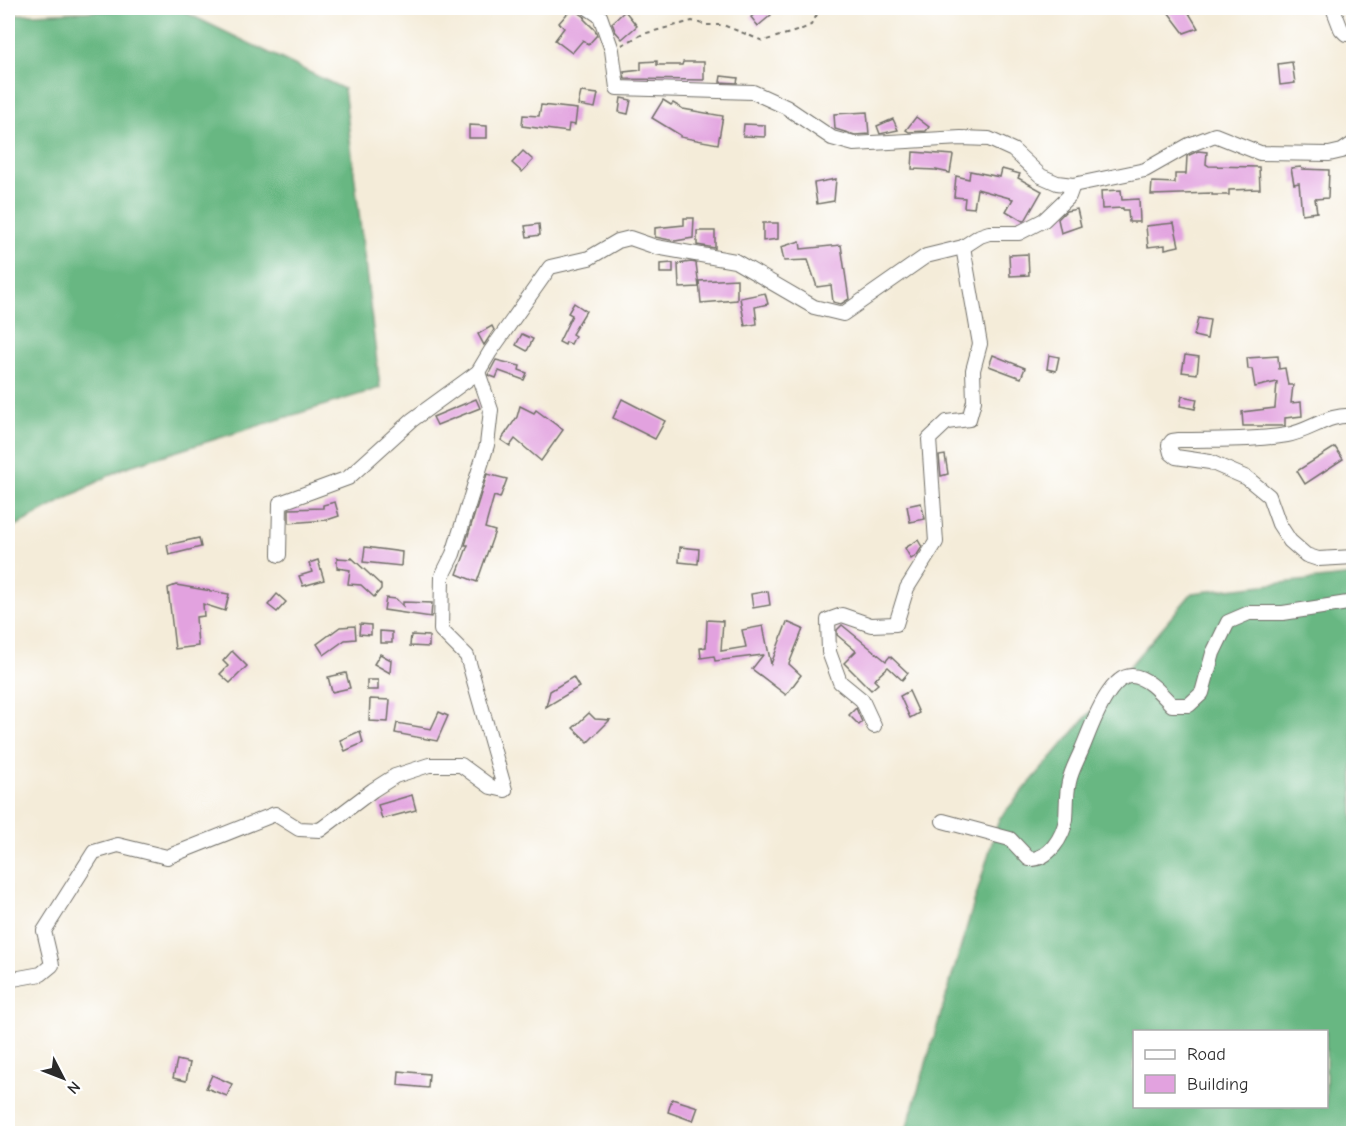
<svg xmlns="http://www.w3.org/2000/svg" width="1361" height="1141" font-family="'Comic Neue',sans-serif">
<style>
.forest{fill:#68b782;stroke:#4a7156;stroke-width:1.5;fill-rule:evenodd}
.building{fill:#e2a2df}
.lines{fill:none;stroke-linecap:round;stroke-linejoin:round}
.minor-casing{stroke:#716f68;stroke-width:16}
.path{stroke:#716f68;stroke-width:2;stroke-dasharray:4.5 4.5;stroke-linecap:butt}
.minor{stroke:#fff;stroke-width:14}
</style>
<rect width="100%" height="100%" fill="#fff"/>
<filter id="ink" filterUnits="userSpaceOnUse"><feTurbulence type="fractalNoise" baseFrequency=".0167" numOctaves="2"/><feDisplacementMap in="SourceGraphic" scale="12" xChannelSelector="R" yChannelSelector="G"/><feConvolveMatrix kernelMatrix="1 2 1 2 8 2 1 2 1" color-interpolation-filters="sRGB"/></filter>
<filter id="wash" filterUnits="userSpaceOnUse"><feTurbulence type="fractalNoise" baseFrequency=".008" numOctaves="4" result="noise"/><feDisplacementMap in="SourceGraphic" scale="24" xChannelSelector="R" yChannelSelector="G"/><feGaussianBlur stdDeviation="1.35" result="paint"/><feColorMatrix in="noise" values="0 0 0 0 0 0 0 0 0 0 0 0 0 0 0 0 0 1.4 0 .05"/><feComposite in="paint" operator="in"/></filter>
<g filter="url(#wash)">
<rect width="100%" height="100%" fill="#f4ecd9"/>
<!-- forest -->
<g class="forest">
<polygon points="176,8 344,89 380,388 123,468 8,530 8,15"/>
<path d="M1353,575V1133L905,1134L999,819L1192,593ZM1134,1032H1326V1106H1134Z"/>
</g>
<g id="blocks">
<!-- building -->
<g class="building">
<polygon points="572,8 585,17 584,19 595,30 597,35 588,45 583,40 572,53 555,40 564,28 559,23"/>
<polygon points="762,8 771,15 758,26 751,17"/>
<polygon points="1165,8 1186,8 1198,28 1184,33"/>
<polygon points="625,11 637,26 622,39 615,31 612,23"/>
<polygon points="657,61 657,65 682,65 683,62 704,62 704,80 625,79 624,72 641,70 641,62"/>
<polygon points="1292,62 1295,83 1280,85 1278,64"/>
<polygon points="721,76 738,78 737,83 720,82"/>
<polygon points="581,92 598,94 595,108 578,105"/>
<polygon points="621,98 631,100 628,114 619,112"/>
<polygon points="663,100 671,105 673,103 683,109 723,116 718,144 680,137 680,135 652,118"/>
<polygon points="541,105 577,109 575,125 569,124 568,132 522,126 523,115 539,116"/>
<polygon points="867,112 869,134 855,135 835,129 834,114"/>
<polygon points="916,117 929,127 926,131 909,132 906,130"/>
<polygon points="893,119 898,130 880,134 877,126"/>
<polygon points="744,124 765,125 765,137 743,136"/>
<polygon points="469,125 487,126 487,138 469,138"/>
<polygon points="523,151 533,160 522,172 512,163"/>
<polygon points="1198,151 1207,152 1206,164 1209,166 1259,167 1260,189 1229,190 1229,195 1212,195 1212,193 1151,195 1152,182 1175,183 1175,174 1186,174 1187,156"/>
<polygon points="913,152 953,155 950,173 936,170 912,169"/>
<polygon points="1301,167 1302,169 1329,170 1328,198 1315,199 1317,212 1302,214 1299,183 1294,184 1291,168"/>
<polygon points="1002,169 1020,174 1018,178 1042,191 1026,219 1023,221 1006,211 1013,199 977,189 974,208 964,207 965,198 954,197 956,176 969,179 970,171 1000,177"/>
<polygon points="836,179 834,201 817,204 814,183"/>
<polygon points="1121,190 1122,200 1139,199 1140,222 1129,222 1128,210 1123,210 1123,208 1102,209 1101,191"/>
<polygon points="1077,209 1081,226 1061,233 1058,219 1066,211"/>
<polygon points="684,218 694,218 693,238 675,241 655,237 655,228 684,225"/>
<polygon points="763,223 778,223 778,239 763,241"/>
<polygon points="1174,223 1179,246 1165,249 1165,245 1148,247 1146,226"/>
<polygon points="539,224 540,235 527,237 525,226"/>
<polygon points="697,231 715,231 715,248 697,245"/>
<polygon points="800,241 801,249 841,245 849,299 841,304 833,302 831,285 817,287 808,260 784,261 781,247"/>
<polygon points="1028,254 1029,275 1010,276 1009,255"/>
<polygon points="691,262 696,263 699,287 679,288 678,264"/>
<polygon points="673,263 673,273 660,273 660,264"/>
<polygon points="737,279 737,300 701,303 699,281"/>
<polygon points="765,293 768,304 755,307 757,324 745,326 740,298"/>
<polygon points="574,303 586,311 572,334 575,336 571,344 566,342 565,345 559,342 572,315 568,313"/>
<polygon points="1198,318 1210,320 1207,339 1194,336"/>
<polygon points="492,326 494,330 484,345 478,334"/>
<polygon points="522,334 533,339 527,351 516,345"/>
<polygon points="993,355 1025,368 1021,378 989,366"/>
<polygon points="1049,355 1059,357 1056,371 1047,369"/>
<polygon points="1185,355 1199,357 1197,374 1182,372"/>
<polygon points="1278,356 1279,369 1285,368 1288,385 1293,385 1291,403 1301,402 1302,416 1285,418 1285,426 1243,426 1242,412 1275,408 1277,382 1255,387 1252,369 1248,369 1247,358"/>
<polygon points="496,360 520,366 519,370 527,373 524,380 499,371 496,378 488,375"/>
<polygon points="1182,396 1197,399 1195,409 1180,406"/>
<polygon points="476,399 480,408 437,425 433,417"/>
<polygon points="622,399 665,421 655,439 613,418"/>
<polygon points="520,406 534,413 536,410 563,430 541,461 515,439 510,446 501,440 517,417"/>
<polygon points="1335,447 1343,459 1305,484 1297,471"/>
<polygon points="945,455 948,474 941,476 939,456"/>
<polygon points="487,474 507,479 500,498 494,496 485,528 495,531 477,582 457,574 468,545 465,545"/>
<polygon points="335,502 339,516 327,520 289,523 289,509 323,508 323,505"/>
<polygon points="921,503 925,519 910,522 907,506"/>
<polygon points="199,538 201,547 169,555 167,545"/>
<polygon points="918,540 922,547 917,555 911,559 905,548"/>
<polygon points="365,547 402,552 401,566 363,562"/>
<polygon points="680,547 699,549 698,564 679,562"/>
<polygon points="337,558 352,559 352,558 381,585 381,589 374,597 361,585 348,584 350,570 337,568"/>
<polygon points="318,560 324,580 303,586 299,576 312,572 309,563"/>
<polygon points="176,585 229,594 225,611 203,604 204,616 196,617 198,646 175,649 168,588"/>
<polygon points="768,591 770,605 753,608 751,594"/>
<polygon points="277,594 286,602 277,612 268,605"/>
<polygon points="386,598 396,599 403,606 403,602 432,603 431,617 384,610"/>
<polygon points="707,620 723,621 721,651 746,647 742,630 763,626 771,664 787,622 803,629 789,664 801,675 786,695 752,669 763,655 715,661 714,656 701,658 700,648 706,647"/>
<polygon points="360,624 371,625 371,635 359,634"/>
<polygon points="842,625 886,661 890,656 908,673 902,680 888,667 874,680 878,684 871,690 844,663 856,651 837,635 837,630"/>
<polygon points="355,626 356,639 345,640 324,655 317,644 340,627"/>
<polygon points="380,631 392,632 392,643 380,643"/>
<polygon points="411,635 429,636 429,647 410,646"/>
<polygon points="232,651 247,666 230,683 220,674 228,666 223,661"/>
<polygon points="380,654 391,660 390,673 374,664"/>
<polygon points="346,673 350,688 332,692 328,677"/>
<polygon points="573,677 579,687 546,707 550,691"/>
<rect x="367" y="680" width="11" height="10"/>
<polygon points="909,691 919,713 910,718 900,696"/>
<polygon points="370,699 390,700 388,722 369,721"/>
<polygon points="856,708 862,722 859,725 849,715"/>
<polygon points="439,712 448,716 437,741 395,733 397,723 431,729"/>
<polygon points="589,713 595,719 610,720 588,742 573,728"/>
<polygon points="360,731 363,743 345,751 340,740"/>
<polygon points="412,795 416,810 382,819 378,805"/>
<polygon points="177,1060 190,1063 186,1081 173,1078"/>
<polygon points="399,1071 429,1074 428,1088 398,1085"/>
<polygon points="212,1075 232,1084 227,1096 206,1088"/>
<polygon points="672,1099 698,1107 693,1121 668,1112"/>
</g>
</g>
</g>
<g filter="url(#ink)">
<use href="#blocks" fill-opacity="0" stroke="#716f68" stroke-width="1.5"/>
<g class="lines">
<defs>
<g id="minor">
<polyline points="588,8 600,16 612,50 617,88 753,92 786,107 832,138 854,144 961,138 989,139 1013,150 1041,176 1057,183 1073,185 1145,170 1189,145 1215,135 1260,153 1329,154 1342,151 1354,143"/>
<polyline points="1333,8 1341,29 1346,34 1354,34"/>
<path d="M1354,416C1328,413 1311,431 1287,435C1251,441 1214,439 1179,440L1172,441L1169,445L1171,453L1176,457L1210,462L1247,478L1269,496L1279,524L1290,541L1306,555L1318,559L1354,557"/>
<polyline points="279,555 280,503 348,478 412,420 478,372 490,352 550,267 589,258 618,241 630,238 656,247 735,261 814,307 843,314 926,256 963,247 980,236 989,233 1019,233 1044,220 1069,196 1073,185"/>
<polyline points="874,726 862,700 840,682 829,652 828,620 842,615 871,625 896,624 907,588 936,542 929,439 947,422 969,419 974,401 973,370 980,344 963,247"/>
<path d="M943,821L1010,839L1029,859C1049,860 1063,837 1066,819C1067,807 1066,794 1069,782C1071,771 1078,759 1082,749C1090,731 1108,675 1132,676C1148,677 1162,695 1172,705H1189L1202,693L1213,653L1228,622L1249,613H1283L1354,602"/>
<polyline points="8,980 41,974 52,965 44,931 94,852 118,845 167,857 275,814 299,829 320,830 373,790 395,776 429,765 461,765 491,787 505,790 467,656 441,630 442,576 453,554 487,445 491,410 478,372"/>
</g>
</defs>
<!-- minor casing -->
<use href="#minor" class="minor-casing"/>
<!-- path -->
<polyline class="path" points="622,45 643,34 692,21 706,25 723,25 763,41 800,30 811,25 821,8"/>
<!-- minor -->
<use href="#minor" class="minor"/>
</g>
</g>
<!-- margin -->
<rect width="1361" height="1141" fill="none" stroke="#fff" stroke-width="30"/>
<!-- legend -->
<rect x="1133" y="1030" width="195" height="78" fill="#ffffff" stroke="#aaaaaa" stroke-width="1.5"/>
<rect x="1145" y="1050" width="30" height="9" fill="#ffffff" stroke="#aaaaaa" stroke-width="1.5"/>
<text x="1187" y="1060" font-size="18" fill="#2b2b2b">Road</text>
<rect x="1145" y="1075" width="30" height="18" fill="#e2a2df" stroke="#aaaaaa" stroke-width="1.5"/>
<text x="1187" y="1090" font-size="18" fill="#2b2b2b">Building</text>
<!-- north arrow -->
<g transform="translate(63 1078) rotate(132)" stroke="#ffffff" stroke-width="4.5" paint-order="stroke">
<path d="M0-4.5L10 22L0 15L-10 22Z" fill="#2b2b2b"/>
<text y="-9" font-size="16" font-weight="bold" text-anchor="middle" fill="#2b2b2b">N</text>
</g>
</svg>
